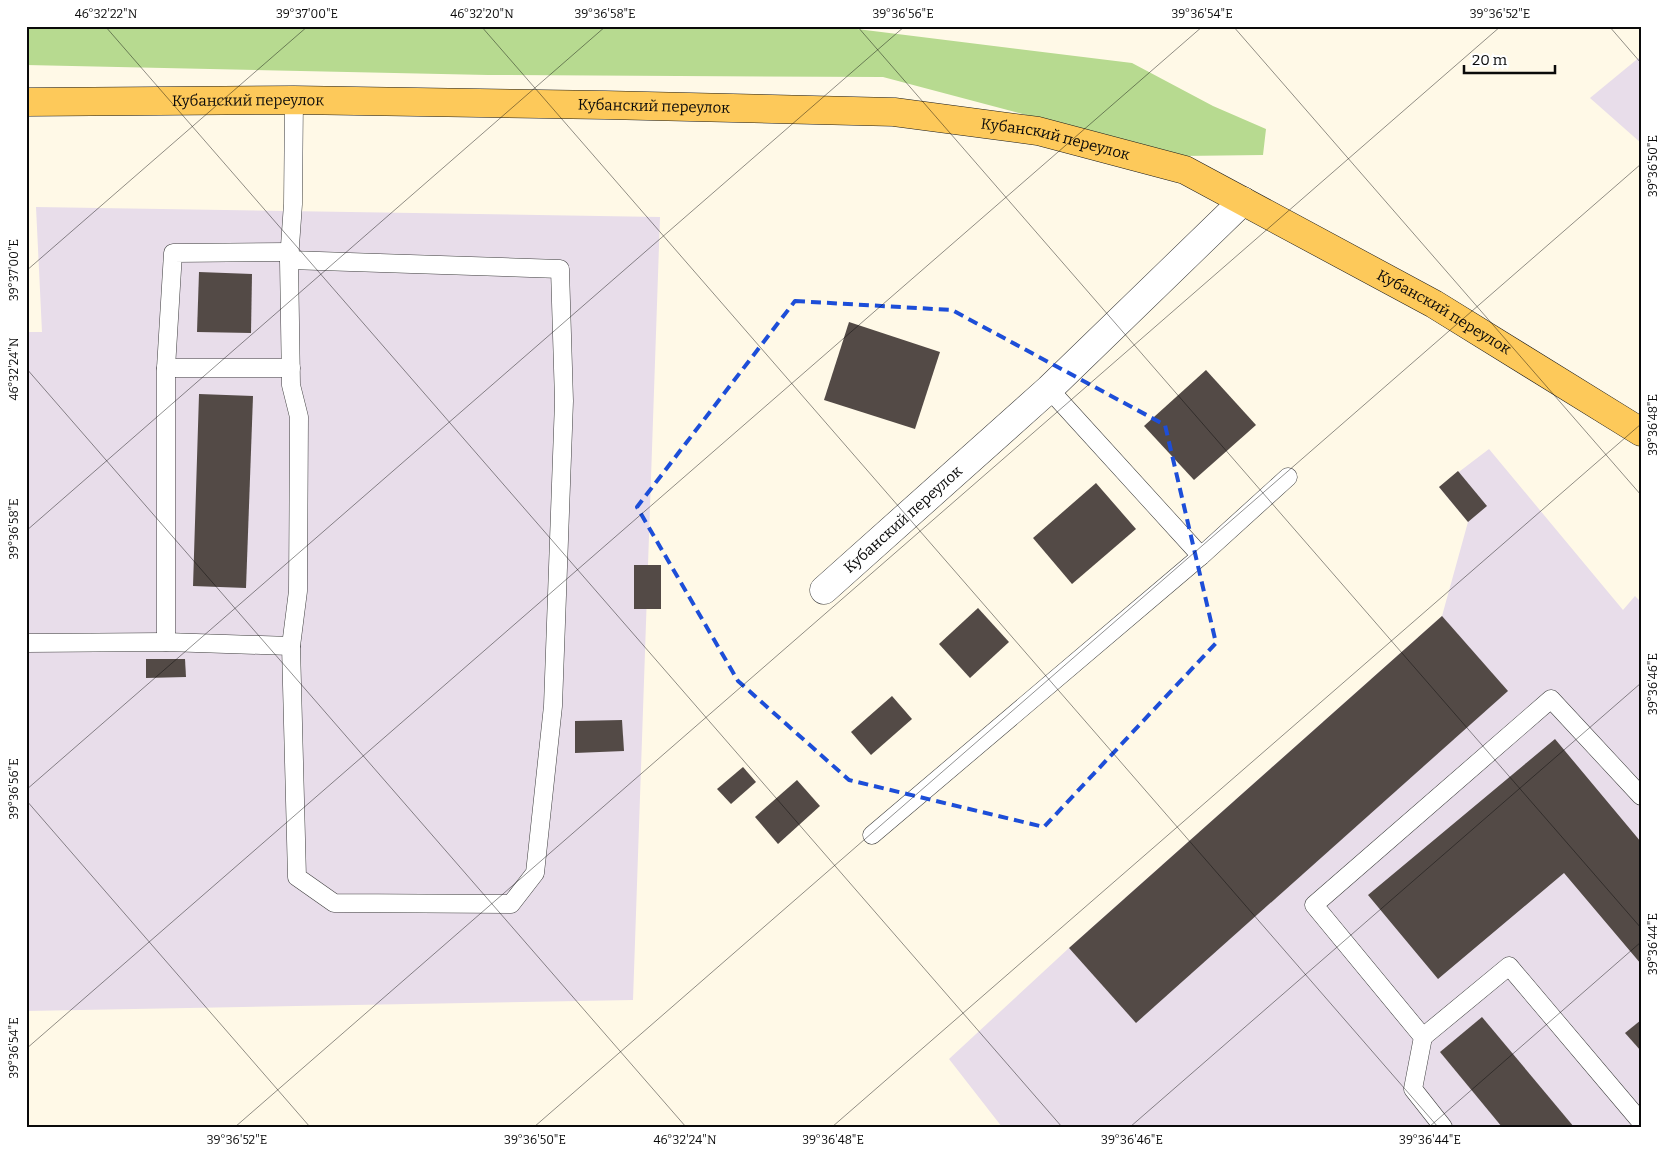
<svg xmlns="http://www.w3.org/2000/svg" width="1667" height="1153" font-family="Bitter,serif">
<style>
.industrial{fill:#e8ddea}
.forest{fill:#b7da90}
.building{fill:#534a46}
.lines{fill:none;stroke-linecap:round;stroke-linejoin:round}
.lane-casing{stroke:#3d3d3d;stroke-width:19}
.street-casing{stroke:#3d3d3d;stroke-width:29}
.primary-casing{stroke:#1b1b1b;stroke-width:29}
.lane{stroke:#fff;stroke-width:18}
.street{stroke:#fff;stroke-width:28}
.primary{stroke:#fdc95a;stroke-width:28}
.marked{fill:none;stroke:#1d4ed8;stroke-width:4;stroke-dasharray:10 6;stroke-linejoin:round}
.ticks{fill:none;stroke:#0a0a0a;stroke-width:1;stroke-opacity:0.45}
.labels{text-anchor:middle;stroke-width:5;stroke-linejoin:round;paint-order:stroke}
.street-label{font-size:15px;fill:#0a0a0a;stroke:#fff}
.neatline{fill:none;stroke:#0a0a0a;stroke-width:2}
.ticks-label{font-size:12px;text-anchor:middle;fill:#0a0a0a}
</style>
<rect width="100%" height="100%" fill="#fff9e7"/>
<!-- industrial -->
<g class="industrial">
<polygon points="1641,56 1641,143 1590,98"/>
<polygon points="36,207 660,217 633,1000 26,1011 26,332 42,332"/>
<polygon points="1489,449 1623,610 1635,596 1641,602 1641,1127 1002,1127 949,1059 1069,948 1442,616 1468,522 1439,487"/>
</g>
<!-- forest -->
<polygon class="forest" points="26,26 812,26 857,29 1132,63 1213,106 1266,129 1263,155 1181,156 883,77 488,75 26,65"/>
<!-- building -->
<g class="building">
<polygon points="199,272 252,274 251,333 197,332"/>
<polygon points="849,322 940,352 915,429 824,400"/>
<polygon points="1206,370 1256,425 1194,480 1144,426"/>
<polygon points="199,394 253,396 246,588 193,586"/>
<polygon points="1458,471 1487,506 1468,522 1439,487"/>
<polygon points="1096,483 1136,529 1072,584 1033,538"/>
<rect x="634" y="565" width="27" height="44"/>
<polygon points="978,608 1009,642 970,678 939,644"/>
<polygon points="1442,616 1508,691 1136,1023 1069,948"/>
<polygon points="146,659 185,659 186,677 146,678"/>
<polygon points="892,696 912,719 871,755 851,732"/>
<polygon points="622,720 624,751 575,753 575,721"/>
<polygon points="1555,739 1641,842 1641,964 1564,873 1438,979 1368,895"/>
<polygon points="743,767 756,782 731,804 717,789"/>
<polygon points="797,780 820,806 778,844 755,817"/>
<polygon points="1482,1017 1574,1127 1502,1127 1440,1052"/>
<polygon points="1641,1020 1641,1051 1625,1033"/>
</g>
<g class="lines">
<defs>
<g id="lane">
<polyline points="166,368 291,368"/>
<polyline points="1049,389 1201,556"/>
<polyline points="166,642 166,368 173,253 290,252"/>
<polyline points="26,643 166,642 291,646 297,877 334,903 511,904 535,873 553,706 564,401 560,269 289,260"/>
<polyline points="291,646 298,591 299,417 291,385 289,260 293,204 294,100"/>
<polyline points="872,835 1201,556 1288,477"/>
<polyline points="1423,1037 1509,966 1641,1122"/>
<polyline points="1443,1127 1413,1089 1423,1037 1314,905 1551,699 1641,796"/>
</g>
<g id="street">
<path id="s1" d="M824,590L1049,389L1243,201"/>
</g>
<g id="primary">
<path id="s2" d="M26,102L294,100L605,105L894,112L1038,131L1185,170L1434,304L1641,432"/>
</g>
</defs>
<!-- lane casing -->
<use href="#lane" class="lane-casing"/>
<!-- street casing -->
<use href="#street" class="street-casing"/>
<!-- primary casing -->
<use href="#primary" class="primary-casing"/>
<!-- lane -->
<use href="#lane" class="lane"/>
<!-- street -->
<use href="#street" class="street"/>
<!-- primary -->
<use href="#primary" class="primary"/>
</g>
<!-- marked area -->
<path class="marked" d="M795,301L952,310L1165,425L1216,643L1044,827L849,780L738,681L637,507Z"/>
<!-- ticks -->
<path class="ticks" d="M105,26L1062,1127M481,26L1438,1127M857,26L1641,928M1233,26L1641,495M1609,26L1641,63M26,271L308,26M26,368L686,1127M26,531L606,26M26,790L905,26M26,800L310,1127M26,1049L1203,26M235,1127L1501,26M534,1127L1641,164M832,1127L1641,424M1130,1127L1641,683M1429,1127L1641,942"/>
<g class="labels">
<!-- street labels -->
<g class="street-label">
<text dy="5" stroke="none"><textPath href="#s2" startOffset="222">Кубанский переулок</textPath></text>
<text dy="5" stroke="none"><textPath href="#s2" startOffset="628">Кубанский переулок</textPath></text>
<text dy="5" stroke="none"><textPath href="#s2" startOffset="1032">Кубанский переулок</textPath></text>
<text dy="5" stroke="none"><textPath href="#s2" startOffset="1461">Кубанский переулок</textPath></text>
<text dy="5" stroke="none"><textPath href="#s1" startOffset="106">Кубанский переулок</textPath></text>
</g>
</g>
<!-- border -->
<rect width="1667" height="1153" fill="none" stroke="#ffffff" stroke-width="55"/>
<!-- scale -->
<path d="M1464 65v8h91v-8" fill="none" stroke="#0a0a0a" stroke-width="2.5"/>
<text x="1472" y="65" font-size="15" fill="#0a0a0a" stroke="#ffffff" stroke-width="4" paint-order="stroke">20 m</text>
<rect x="28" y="28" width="1612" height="1098" class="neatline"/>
<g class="ticks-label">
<text x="106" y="18">46°32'22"N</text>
<text x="307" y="18">39°37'00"E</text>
<text x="482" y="18">46°32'20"N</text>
<text x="605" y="18">39°36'58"E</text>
<text x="903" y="18">39°36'56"E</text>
<text x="1202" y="18">39°36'54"E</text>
<text x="1500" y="18">39°36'52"E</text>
<text transform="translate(1653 166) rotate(-90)" y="4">39°36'50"E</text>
<text transform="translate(14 270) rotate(-90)" y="4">39°37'00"E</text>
<text transform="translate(14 369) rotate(-90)" y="4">46°32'24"N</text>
<text transform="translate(1653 425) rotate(-90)" y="4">39°36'48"E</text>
<text transform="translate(14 529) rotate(-90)" y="4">39°36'58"E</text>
<text transform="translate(1653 684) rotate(-90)" y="4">39°36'46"E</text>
<text transform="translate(14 789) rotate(-90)" y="4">39°36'56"E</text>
<text transform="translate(1653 944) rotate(-90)" y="4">39°36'44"E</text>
<text transform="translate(14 1048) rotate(-90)" y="4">39°36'54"E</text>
<text x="237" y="1144">39°36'52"E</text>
<text x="535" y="1144">39°36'50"E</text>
<text x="685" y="1144">46°32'24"N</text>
<text x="833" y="1144">39°36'48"E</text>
<text x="1132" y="1144">39°36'46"E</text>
<text x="1430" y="1144">39°36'44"E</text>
</g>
</svg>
